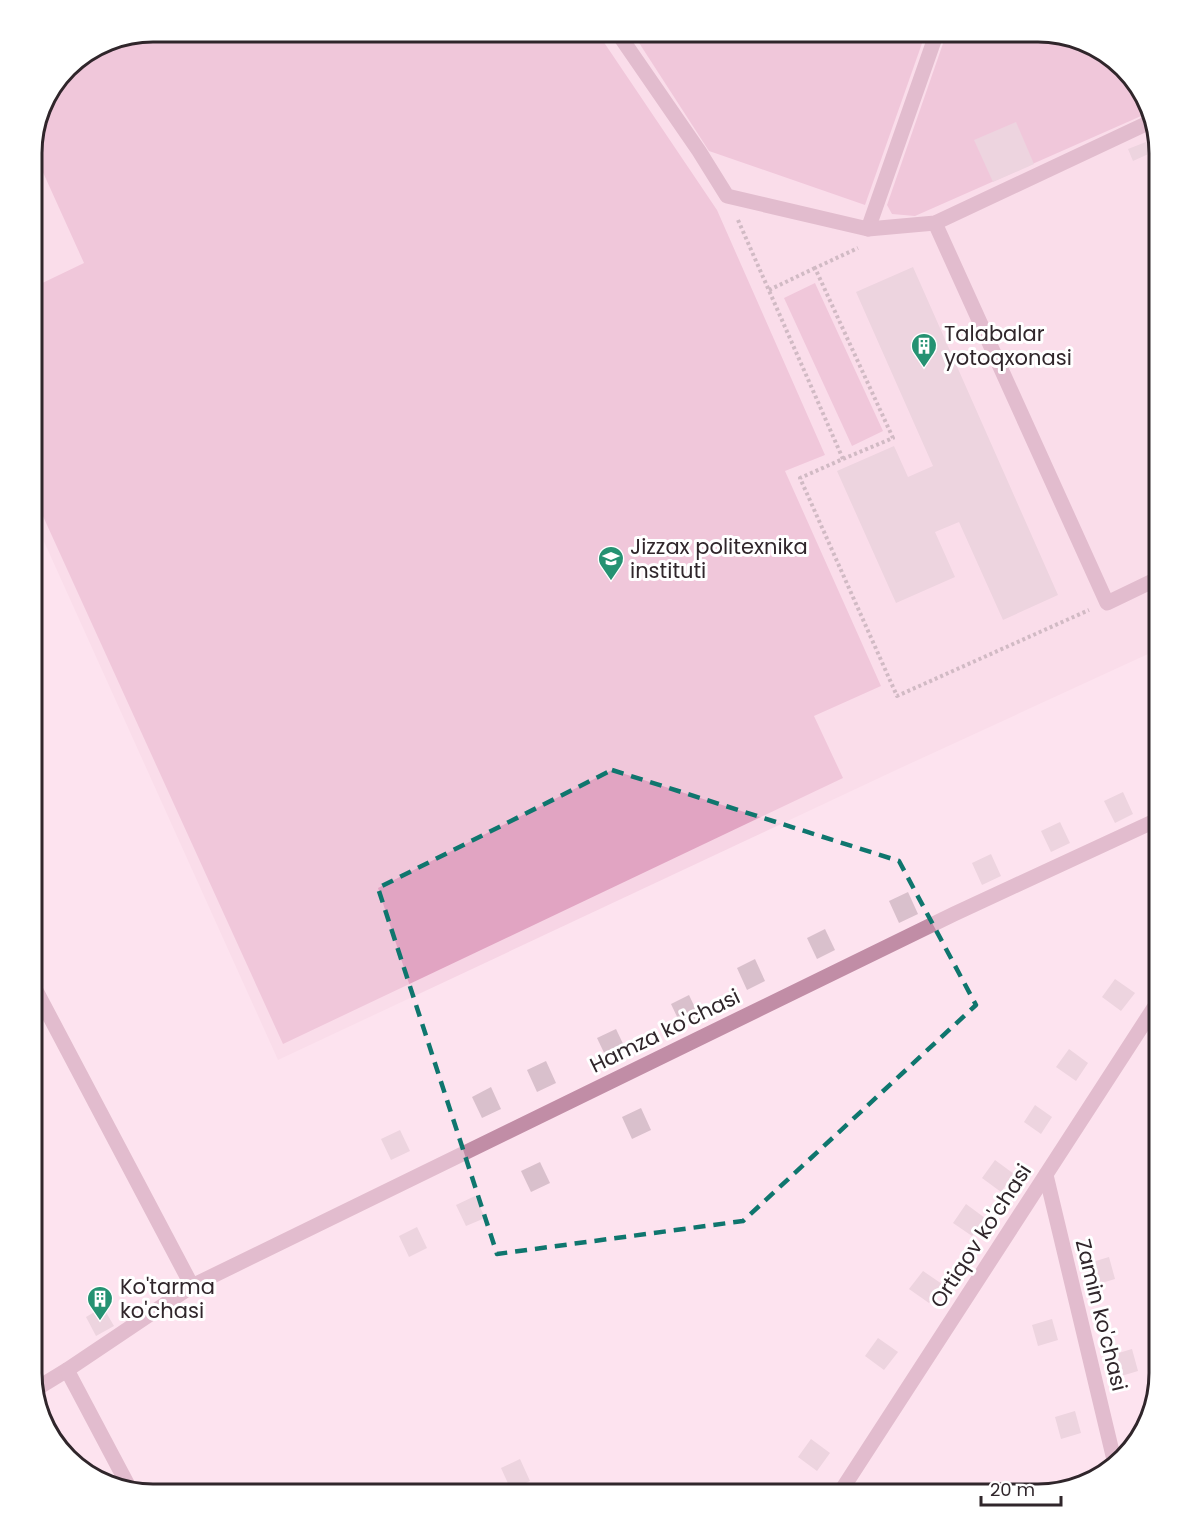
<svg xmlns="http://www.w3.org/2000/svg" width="1191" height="1526" font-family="Poppins,sans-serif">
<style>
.built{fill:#f7d5e5}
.green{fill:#e1a4c2}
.building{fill:#d9c0cc}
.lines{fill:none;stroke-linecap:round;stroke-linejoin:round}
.path{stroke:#9b8891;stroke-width:4;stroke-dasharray:3 3;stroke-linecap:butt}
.minor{stroke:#c18da6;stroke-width:15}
.marked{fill:none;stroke:#0f766e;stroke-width:4.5;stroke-dasharray:12 8;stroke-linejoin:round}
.labels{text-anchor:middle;stroke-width:6;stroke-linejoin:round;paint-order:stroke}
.poi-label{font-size:21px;fill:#30262b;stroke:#fff;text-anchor:start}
.street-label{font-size:21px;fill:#30262b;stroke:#fff}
.rim{fill:none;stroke:#30262b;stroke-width:3}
</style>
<rect width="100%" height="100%" fill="#fde3ef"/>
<!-- built -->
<polygon class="built" points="153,32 1046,32 1099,48 1139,86 1159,153 1159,649 894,771 278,1060 32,515 32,144 44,99 73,62 107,41"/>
<!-- green -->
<g class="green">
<polygon points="153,32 597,32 717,210 825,455 785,471 881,686 814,716 843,778 283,1044 32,492 32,288 84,263 32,148 32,144 44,99 73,62 107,41"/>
<polygon points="632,32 926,32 865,205 709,151"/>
<polygon points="947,32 1046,32 1099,48 1139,86 1148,113 915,216 892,214 887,205"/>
<polygon points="815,283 883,431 852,446 784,298"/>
</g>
<!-- building -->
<g class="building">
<polygon points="1016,122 1034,164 993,182 974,140"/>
<polygon points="1151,140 1155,151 1133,161 1128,149"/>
<polygon points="913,267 1058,595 1003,620 959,522 935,532 955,577 896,603 837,471 894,446 908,477 933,466 856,292"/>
<polygon points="1123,792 1133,814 1115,823 1104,801"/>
<polygon points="1060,822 1070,843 1051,852 1041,831"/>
<polygon points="991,854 1001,876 982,885 972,863"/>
<polygon points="908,892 918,914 899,923 889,901"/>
<polygon points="825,929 835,950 817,959 807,938"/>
<polygon points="755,959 765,981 747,990 737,968"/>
<polygon points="1115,979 1135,993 1121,1011 1102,997"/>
<polygon points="689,995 699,1016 681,1025 671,1004"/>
<polygon points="616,1029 626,1050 607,1059 597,1038"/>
<polygon points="1069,1049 1088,1063 1076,1081 1056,1067"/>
<polygon points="546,1061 556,1083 537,1092 527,1070"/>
<polygon points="491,1087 501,1109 482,1118 472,1097"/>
<polygon points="1035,1105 1052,1117 1041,1134 1024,1122"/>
<polygon points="641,1108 651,1130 632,1139 622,1117"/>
<polygon points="400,1130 410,1151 391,1160 381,1139"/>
<polygon points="995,1160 1014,1174 1001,1192 982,1178"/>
<polygon points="540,1162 550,1183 531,1192 521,1171"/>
<polygon points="475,1196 485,1218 466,1226 456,1205"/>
<polygon points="966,1204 985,1218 972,1236 953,1223"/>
<polygon points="417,1227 427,1248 409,1257 399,1236"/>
<polygon points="1109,1257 1115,1279 1095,1285 1089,1263"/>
<polygon points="923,1271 942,1284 929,1303 909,1289"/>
<polygon points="103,1307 114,1326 96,1336 86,1317"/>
<polygon points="1052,1319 1058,1340 1038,1346 1032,1325"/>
<polygon points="878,1338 898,1352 884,1370 865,1356"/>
<polygon points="1132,1349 1138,1371 1118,1377 1112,1355"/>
<polygon points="1075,1411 1081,1433 1061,1439 1055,1417"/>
<polygon points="811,1439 830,1453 817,1471 798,1457"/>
<polygon points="520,1459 530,1481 511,1490 501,1468"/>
</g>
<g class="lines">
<!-- path -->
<g class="path">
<polyline points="738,220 843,459 800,478 897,696 1089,610"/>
<polyline points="769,290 815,268"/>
<polyline points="843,459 893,438 815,268 858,248"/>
</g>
<!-- minor -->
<g class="minor">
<polyline points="617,32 699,151 727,196 868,229 937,32"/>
<polyline points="935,223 1107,603 1159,578"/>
<polyline points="868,229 935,223 1150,122"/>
<polyline points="32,983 192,1286"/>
<polyline points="1046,1175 1115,1464"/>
<polyline points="36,1389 67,1370"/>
<polyline points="130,1489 67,1370 192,1286 954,914 1159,819"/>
<polyline points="839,1494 1159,1000"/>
</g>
</g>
<!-- marked area -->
<path d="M0 0H1191V1526H0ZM612,770L899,861L976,1005L743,1221L497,1254L378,888Z" fill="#fde3ef" fill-opacity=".55" fill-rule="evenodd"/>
<path class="marked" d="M612,770L899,861L976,1005L743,1221L497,1254L378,888Z"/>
<!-- icons -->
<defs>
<symbol id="building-pin" viewBox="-11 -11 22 30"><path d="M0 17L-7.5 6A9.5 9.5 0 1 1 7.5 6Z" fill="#259272" stroke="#fff"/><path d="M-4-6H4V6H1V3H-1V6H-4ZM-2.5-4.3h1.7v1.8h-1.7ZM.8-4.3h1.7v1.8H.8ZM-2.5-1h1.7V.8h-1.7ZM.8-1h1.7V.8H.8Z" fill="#fff"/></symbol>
<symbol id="university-pin" viewBox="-11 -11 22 30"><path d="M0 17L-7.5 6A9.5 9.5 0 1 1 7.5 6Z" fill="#259272" stroke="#fff"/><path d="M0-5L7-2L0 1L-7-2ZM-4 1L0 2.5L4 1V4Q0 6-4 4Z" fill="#fff"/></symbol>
</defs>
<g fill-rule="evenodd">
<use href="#building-pin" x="909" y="331" width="30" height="40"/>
<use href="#university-pin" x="596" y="544" width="30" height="40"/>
<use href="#building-pin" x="85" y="1284" width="30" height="40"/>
</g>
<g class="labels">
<!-- poi labels -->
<g class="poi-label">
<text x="944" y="341">Talabalar<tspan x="944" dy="24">yotoqxonasi</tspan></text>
<text x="630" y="554">Jizzax politexnika<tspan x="630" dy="24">instituti</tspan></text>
<text x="120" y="1294">Ko'tarma<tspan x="120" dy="24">ko'chasi</tspan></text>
</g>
<!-- street labels -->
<g class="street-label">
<text transform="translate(665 1031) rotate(-26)" y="7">Hamza ko'chasi</text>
<text transform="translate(981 1236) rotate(-57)" y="7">Ortiqov ko'chasi</text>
<text transform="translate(1101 1315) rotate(76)" y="7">Zamin ko'chasi</text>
</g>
</g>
<!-- crop -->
<path d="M0 0H1191V1526H0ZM153 42H1038A111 111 0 0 1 1149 153V1373A111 111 0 0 1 1038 1484H153A111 111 0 0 1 42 1373V153A111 111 0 0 1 153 42Z" fill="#fff" fill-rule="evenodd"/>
<path class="rim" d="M153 42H1038A111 111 0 0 1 1149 153V1373A111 111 0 0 1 1038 1484H153A111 111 0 0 1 42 1373V153A111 111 0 0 1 153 42Z"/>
<!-- scale -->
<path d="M981 1496v9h80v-9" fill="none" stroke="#30262b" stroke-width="3"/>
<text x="990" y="1496" font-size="18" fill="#30262b" stroke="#ffffff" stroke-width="4.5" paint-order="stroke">20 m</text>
</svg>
